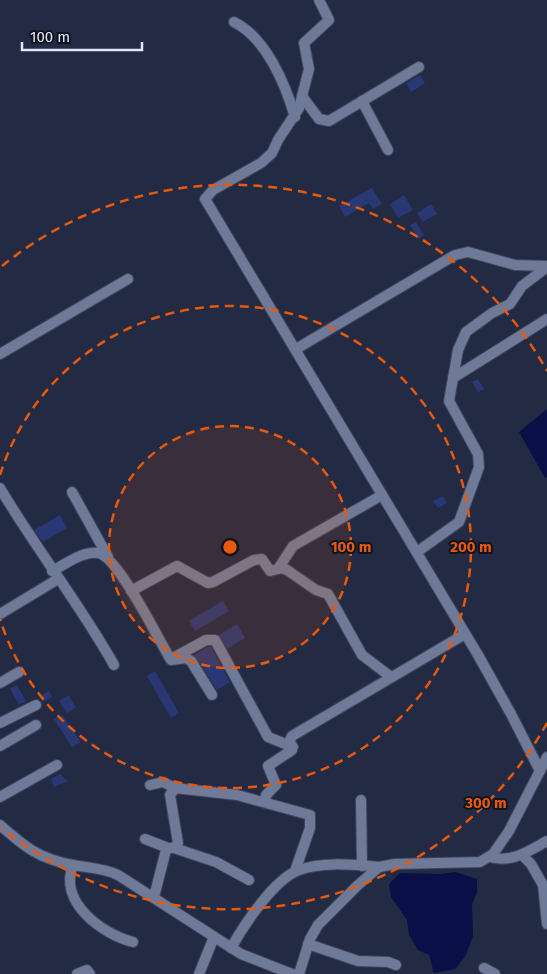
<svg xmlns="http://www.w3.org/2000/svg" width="547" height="974" font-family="'Fira Sans',sans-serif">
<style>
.water{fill:#0a0f48}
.building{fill:#293874}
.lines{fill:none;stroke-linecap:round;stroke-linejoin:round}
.street-casing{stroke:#40465b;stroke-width:12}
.street{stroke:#6f7a98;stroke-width:10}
.ring{fill:none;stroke:#e8590c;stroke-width:2.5;stroke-dasharray:9 6}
.centre{fill:#e8590c;stroke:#10141f;stroke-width:2.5}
.ring-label{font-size:15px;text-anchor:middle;font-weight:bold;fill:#e8590c;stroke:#10141f;stroke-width:4;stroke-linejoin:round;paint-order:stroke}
</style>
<rect width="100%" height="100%" fill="#222a44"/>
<!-- water -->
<g class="water">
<polygon points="547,409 547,477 545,478 519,432"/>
<polygon points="456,872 477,879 477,893 472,904 473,936 466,955 455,969 434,973 429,955 418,950 409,935 407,920 391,897 389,884 400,873 440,874"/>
</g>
<!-- building -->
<g class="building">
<polygon points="420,75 425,83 411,92 406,83"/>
<polygon points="372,188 382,204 373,209 369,203 345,217 339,206"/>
<polygon points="404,195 413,210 398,218 390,204"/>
<polygon points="431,204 437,214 423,222 417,213"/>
<polygon points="416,222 424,235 418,239 410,225"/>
<polygon points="478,379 484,389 478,392 472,382"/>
<polygon points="443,496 447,503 438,508 433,501"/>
<polygon points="60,515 67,528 43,542 34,530"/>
<polygon points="223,601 229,611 195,631 189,621"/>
<polygon points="237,624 245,638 227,649 219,635"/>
<polygon points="208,647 211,647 230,682 217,690 194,655"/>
<polygon points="155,671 179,713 171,718 147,676"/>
<polygon points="17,685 26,701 19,705 10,689"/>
<polygon points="49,691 52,697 43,702 40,696"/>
<polygon points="69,695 76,708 67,713 59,701"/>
<polygon points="62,715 81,742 72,747 54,719"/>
<polygon points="60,774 68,781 54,787 51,779"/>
</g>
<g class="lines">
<defs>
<g id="street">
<polyline points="319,0 329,20 304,43 309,69 299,108 278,140 272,153 261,163 213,190 205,199 478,655 511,714 540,771"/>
<path d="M234,22C266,38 285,83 295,117"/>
<polyline points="302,96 319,119 329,121 419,67"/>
<polyline points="362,101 388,150"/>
<polyline points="296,349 455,255 468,252 515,265 547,266"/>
<polyline points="0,354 128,279"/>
<polyline points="453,378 547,319"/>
<path d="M0,488C36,549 80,604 114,665"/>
<polyline points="72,492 108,557"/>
<polyline points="417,552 459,522 479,467 478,454 449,401 458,350 466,332 492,313 510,304 522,286 547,267"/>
<polyline points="278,569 293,546 382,495"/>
<path d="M52,571C66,564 82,551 98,553C118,556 159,641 171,660L186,658L191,661L212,695"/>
<polyline points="131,591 177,566 208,583 213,582 254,560 262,559 270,571 282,568 287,570 316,590 328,594 362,655 391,677"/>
<polyline points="0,614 58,579"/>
<polyline points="173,658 206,640 215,640 268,737 293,747"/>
<polyline points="0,683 19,672"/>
<polyline points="0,723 36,705"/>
<polyline points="0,746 36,725"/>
<polyline points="150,785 163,782 175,788"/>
<polyline points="0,797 57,765"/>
<polyline points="361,800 362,866"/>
<polyline points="265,802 266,795 276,785 268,766 292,750 290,740 292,736 465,634"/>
<path d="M0,825C25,847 39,859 73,865C88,868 104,868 118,875L241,954L292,974"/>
<polyline points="145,839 168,848"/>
<polyline points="174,848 216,862 249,880"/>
<polyline points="522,855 531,864 543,885 547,924"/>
<path d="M489,857C512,863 527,852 547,841"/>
<path d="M73,865C58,902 102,934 133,942"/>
<polyline points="154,897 166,850 168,848 174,848 178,843 170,795 175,788 237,795 310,815 310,828 295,871"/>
<polyline points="308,944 358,961 388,962 396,965"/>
<path d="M231,948C244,925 274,879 299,870C323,861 355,865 380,867"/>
<polyline points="484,968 495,974"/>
<polyline points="77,974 87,970 90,974"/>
<polyline points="199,974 214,937"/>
<polyline points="299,974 310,939 318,925 358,885 379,867 395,864 480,862 493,854 509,831 547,757"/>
</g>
</defs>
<!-- street casing -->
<use href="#street" class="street-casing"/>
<!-- street -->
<use href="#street" class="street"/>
</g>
<!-- distance rings -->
<circle cx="230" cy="547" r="121" fill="#e8590c" fill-opacity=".12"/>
<g class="ring">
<circle cx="230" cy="547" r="121"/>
<path d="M0 475A241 241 0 1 1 0 619"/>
<path d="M547 723A362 362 0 0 1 2 828M2 266A362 362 0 0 1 547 371"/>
</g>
<circle cx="230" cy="547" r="8" class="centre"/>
<g class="ring-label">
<text x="351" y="552">100 m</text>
<text x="471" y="552">200 m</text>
<text x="486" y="808">300 m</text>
</g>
<!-- scale -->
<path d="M22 42v8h120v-8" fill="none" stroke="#e3e9fa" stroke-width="2.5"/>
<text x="30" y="42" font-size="15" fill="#e3e9fa" stroke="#10141f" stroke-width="4" paint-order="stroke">100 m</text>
</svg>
